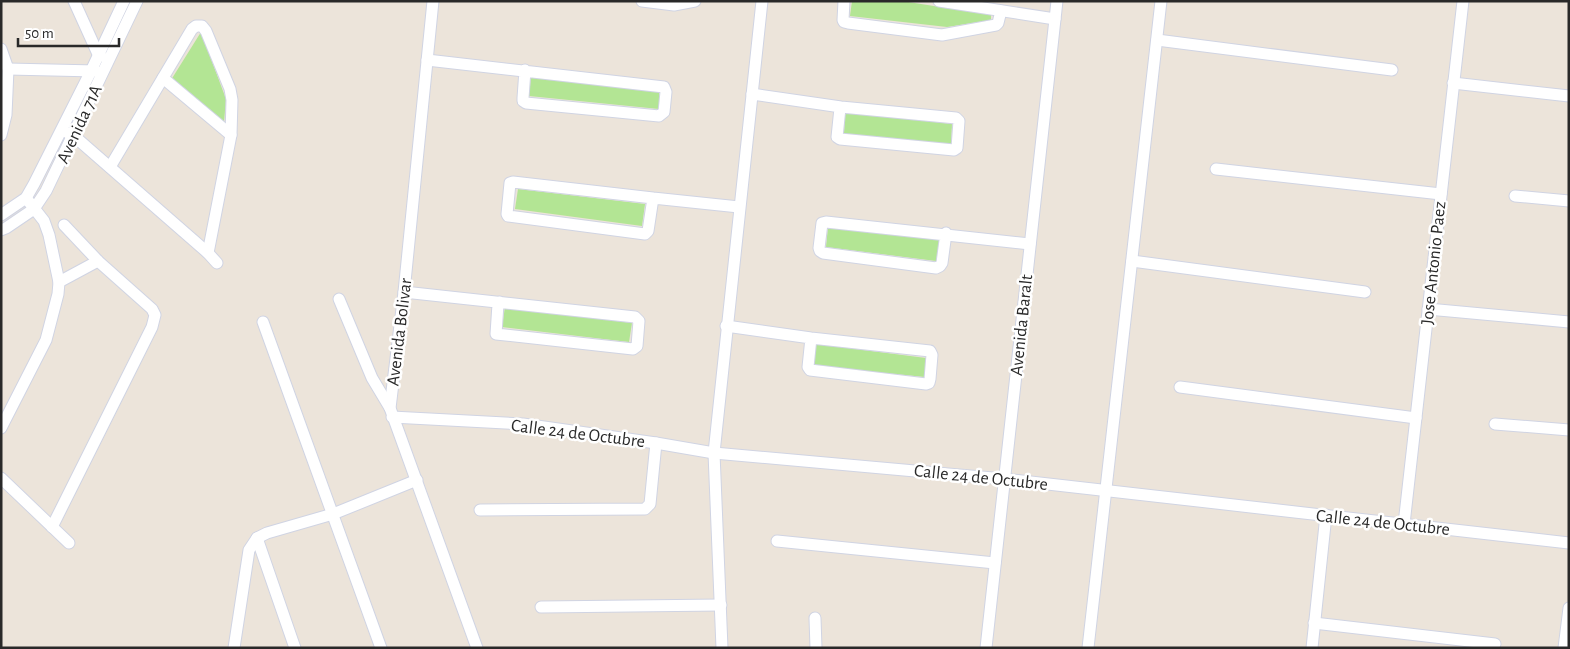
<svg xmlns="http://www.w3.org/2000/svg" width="1570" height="649" font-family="'Alegreya Sans',sans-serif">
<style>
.green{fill:#b3e594}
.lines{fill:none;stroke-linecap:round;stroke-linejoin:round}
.street-casing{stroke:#d0d4e3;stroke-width:13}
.street{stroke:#fff;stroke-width:11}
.labels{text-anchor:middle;stroke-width:5;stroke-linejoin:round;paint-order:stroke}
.street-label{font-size:18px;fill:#292929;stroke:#fff}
</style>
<rect width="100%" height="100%" fill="#ece4da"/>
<!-- green -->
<g class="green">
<polygon points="852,1 902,1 991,15 991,20 947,27 850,16"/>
<polygon points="201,32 226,99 224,122 171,80"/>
<polygon points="531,77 659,92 659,109 529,96"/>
<polygon points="845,112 952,124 951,145 844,134"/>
<polygon points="518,189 645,204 642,226 515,209"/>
<polygon points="828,227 940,239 936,261 826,247"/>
<polygon points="505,307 632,323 629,342 502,327"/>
<polygon points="816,344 926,358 925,377 812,366"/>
</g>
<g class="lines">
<defs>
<g id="street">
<polyline points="74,1 98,54 101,56"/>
<polyline points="433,1 404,292 390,408 477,648"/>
<polyline points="642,1 674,5 695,1"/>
<polyline points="844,1 843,20 844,22 848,23 942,35 996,25 998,23 1001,11"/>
<polyline points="939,1 1055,19"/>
<polyline points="1157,40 1392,70"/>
<polyline points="1,49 8,69 6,115 1,135"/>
<polyline points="427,60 664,87 666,92 664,112 659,116 526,103 523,101 523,98 525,70"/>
<polyline points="8,69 96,71"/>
<polyline points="163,78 231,135"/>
<polyline points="1453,83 1569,96"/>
<polyline points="752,94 841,107 956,118 959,121 957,148 954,150 840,139 837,137 840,108 841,107"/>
<polyline points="68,133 74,136 208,253 217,263"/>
<polyline points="110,167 192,29 196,26 202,26 206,31 230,89 232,100 231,135 208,253"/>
<polyline points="1216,169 1441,194"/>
<polyline points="1515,196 1569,201"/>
<polyline points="653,198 648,231 645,234 508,216 507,214 510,183 513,182 653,198 739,207"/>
<polyline points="1,215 26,198 34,184 91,71 124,1"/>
<polyline points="1,230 6,228 34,209 46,191 137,1"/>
<polyline points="946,233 942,263 940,266 936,268 823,253 820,251 819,248 822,223 826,222 1030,244"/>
<polyline points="1132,261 1365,292"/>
<polyline points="59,282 98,261"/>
<polyline points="404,292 635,317 639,321 637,346 633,349 496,334 498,304 500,302"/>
<polyline points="339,299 372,378 390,408"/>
<polyline points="1428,309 1569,322"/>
<polyline points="263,322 381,648"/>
<polyline points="726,326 811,338 930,351 932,355 930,379 929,383 926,384 810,370 808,367 811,338"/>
<polyline points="1180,387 1416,418"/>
<polyline points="392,417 523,424 656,443 714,453 1004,479 1569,543"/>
<polyline points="1495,424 1569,430"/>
<polyline points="1,428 46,340 58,294 59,282 49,235 44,221 26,198"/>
<polyline points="1,478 69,543"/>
<polyline points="480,510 645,509 650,504 656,443"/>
<polyline points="1404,524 1463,1"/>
<polyline points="52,527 152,327 155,315 152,309 98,261 64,225"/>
<polyline points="257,538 295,648"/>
<polyline points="777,541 995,563"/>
<polyline points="541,607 721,605"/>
<polyline points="815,618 816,648"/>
<polyline points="1314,623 1495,644"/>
<polyline points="234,648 249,550 257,538 267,533 333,514 417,480"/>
<polyline points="722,648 714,453 762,1"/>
<polyline points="986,648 1057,1"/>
<polyline points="1088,648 1161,1"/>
<polyline points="1312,648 1326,515"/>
<polyline points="1564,648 1569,608"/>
</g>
</defs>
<!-- street casing -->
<use href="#street" class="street-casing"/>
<!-- street -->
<use href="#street" class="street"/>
</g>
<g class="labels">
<!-- street labels -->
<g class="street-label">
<text transform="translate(79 124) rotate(-65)" y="6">Avenida 71A</text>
<text transform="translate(1433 263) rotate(-84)" y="6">Jose Antonio Paez</text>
<text transform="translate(1021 325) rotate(-84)" y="6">Avenida Baralt</text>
<text transform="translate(399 332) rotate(-83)" y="6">Avenida Bolivar</text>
<text transform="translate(578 433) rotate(7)" y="6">Calle 24 de Octubre</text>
<text transform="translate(981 477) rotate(6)" y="6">Calle 24 de Octubre</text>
<text transform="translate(1383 522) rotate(6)" y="6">Calle 24 de Octubre</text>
</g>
</g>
<!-- border -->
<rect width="1570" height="649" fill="none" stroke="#292929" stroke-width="5"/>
<!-- scale -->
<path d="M18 38v8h101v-8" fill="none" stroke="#292929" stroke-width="2.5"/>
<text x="25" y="38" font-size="15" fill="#292929" stroke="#ffffff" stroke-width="4" paint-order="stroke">50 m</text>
</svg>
